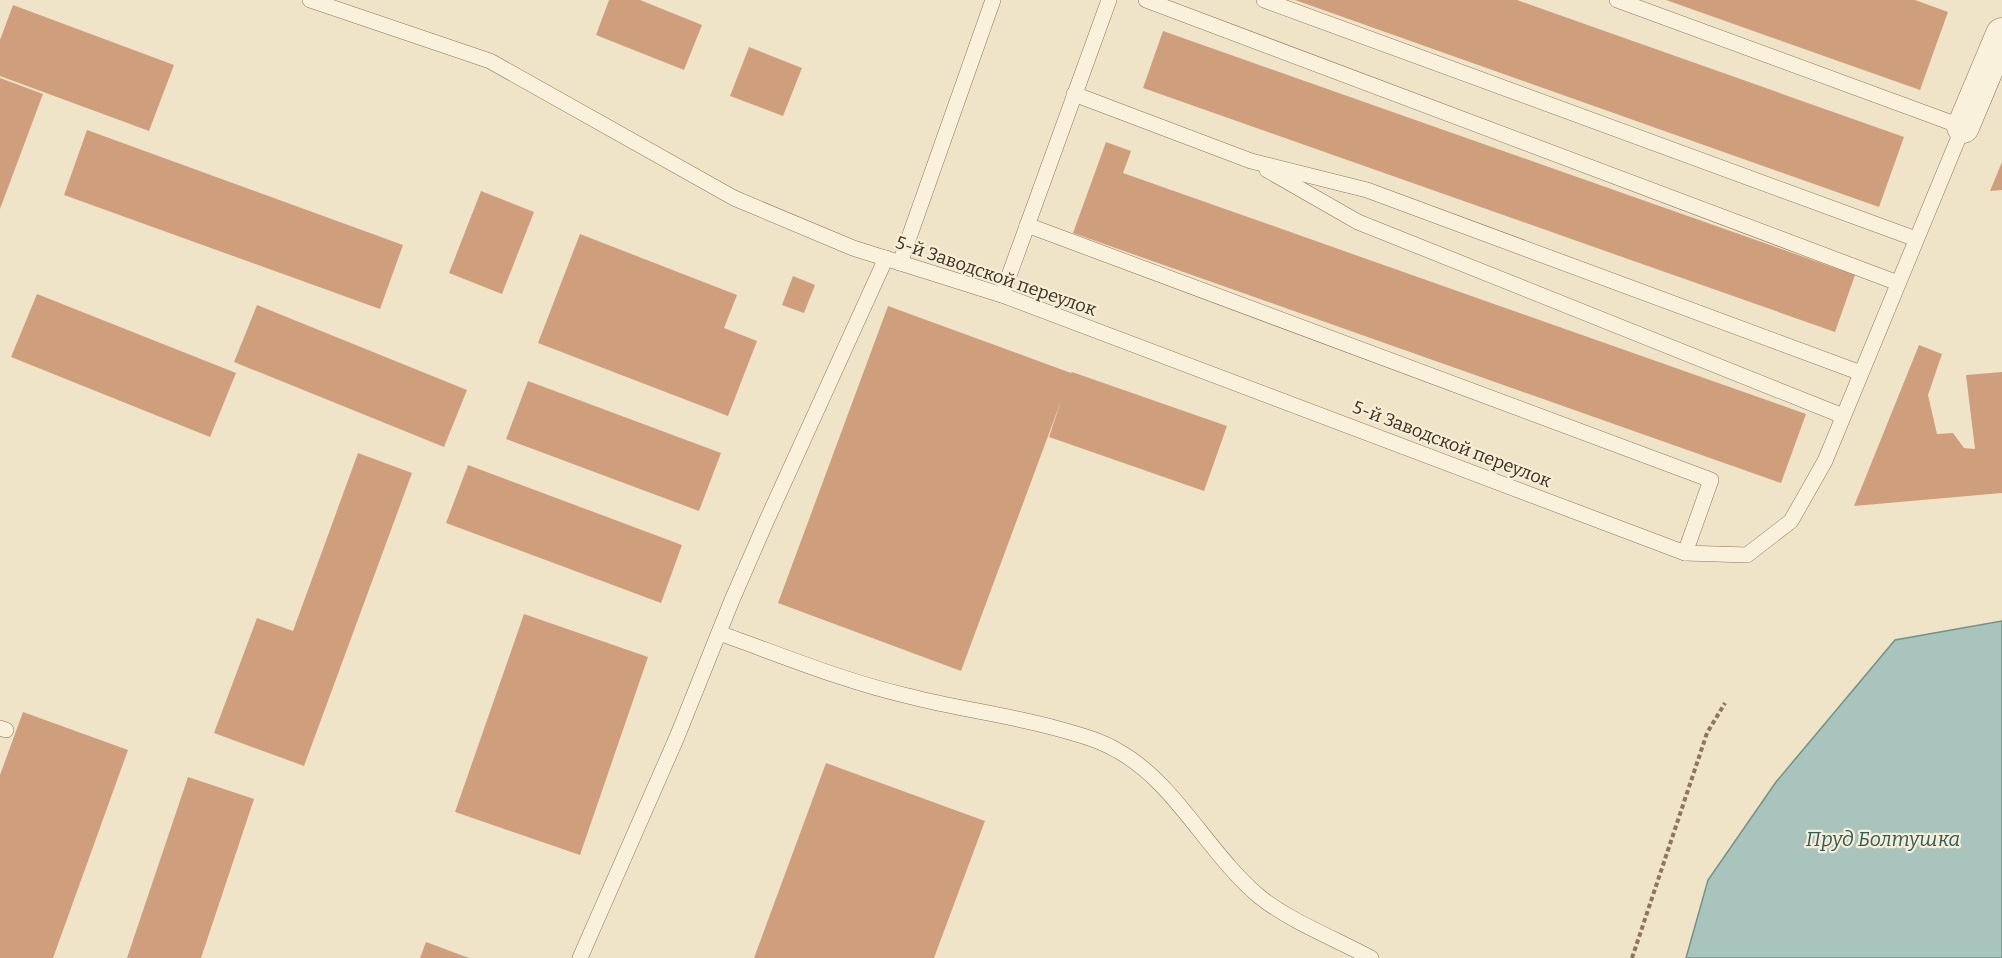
<svg xmlns="http://www.w3.org/2000/svg" width="2002" height="958" font-family="Bitter,serif">
<style>
.water{fill:#a9c4bc;stroke:#6f938a;stroke-width:1.5}
.building{fill:#cf9f7d}
.lines{fill:none;stroke-linecap:round;stroke-linejoin:round}
.service-casing{stroke:#8d765c;stroke-width:16}
.minor-casing{stroke:#8d765c;stroke-width:33}
.path{stroke:#8d765c;stroke-width:4;stroke-dasharray:4.5 3;stroke-linecap:butt}
.service{stroke:#faf1dc;stroke-width:15}
.minor{stroke:#faf1dc;stroke-width:32}
.labels{text-anchor:middle;stroke-width:4.5;stroke-linejoin:round;paint-order:stroke}
.street-label{font-size:18px;fill:#3d2e20;stroke:#f7eed8}
.water-label{font-size:20px;font-style:italic;fill:#2f5d5a;stroke:#f7eed8}
</style>
<rect width="100%" height="100%" fill="#f0e4c8"/>
<!-- water -->
<polygon class="water" points="2002,621 2002,958 1686,958 1708,880 1776,782 1895,640"/>
<!-- building -->
<g class="building">
<polygon points="609,0 640,0 702,25 684,70 596,35"/>
<polygon points="1295,0 1517,0 1904,137 1879,207"/>
<polygon points="1666,0 1915,0 1948,12 1920,90"/>
<polygon points="13,5 174,65 149,131 0,76 0,40"/>
<polygon points="1163,31 1855,275 1835,332 1143,88"/>
<polygon points="749,47 802,68 783,116 730,96"/>
<polygon points="0,78 43,94 0,209"/>
<polygon points="87,130 403,245 380,309 64,195"/>
<polygon points="1106,142 1131,151 1123,173 1806,414 1781,483 1073,233"/>
<polygon points="2002,162 2002,190 1990,191"/>
<polygon points="481,191 534,212 502,294 449,273"/>
<polygon points="580,234 737,295 724,328 757,341 728,416 538,343"/>
<polygon points="793,276 815,285 804,313 782,305"/>
<polygon points="37,294 236,373 210,437 11,357"/>
<polygon points="257,305 467,390 444,447 234,362"/>
<polygon points="888,306 1071,373 1072,372 1227,426 1204,491 1049,437 1061,401 961,671 778,603"/>
<polygon points="1919,345 1942,354 1928,395 1937,434 1953,433 1964,448 1975,449 1966,375 2002,372 2002,493 1854,506"/>
<polygon points="528,381 721,453 699,511 506,439"/>
<polygon points="358,453 412,473 304,766 214,733 257,618 293,631"/>
<polygon points="468,465 682,545 661,603 446,523"/>
<polygon points="524,614 648,657 580,855 455,812"/>
<polygon points="23,712 128,750 53,958 0,958 0,775"/>
<polygon points="826,763 985,821 934,958 754,958"/>
<polygon points="188,777 254,799 201,958 127,958"/>
<polygon points="426,942 469,958 420,958"/>
</g>
<g class="lines">
<defs>
<g id="service">
<polyline points="310,0 490,61 734,198 853,248 1002,295 1685,553"/>
<polyline points="1146,0 1898,283"/>
<polyline points="1264,0 1916,239"/>
<polyline points="1074,94 1251,161 1367,190 1861,373"/>
<polyline points="1267,170 1358,222 1843,416"/>
<polyline points="1027,225 1711,480 1685,553 1747,555 1791,521 1825,461 1963,127 1617,0"/>
<polyline points="900,263 993,0"/>
<polyline points="1002,295 1109,0"/>
<path d="M719,633C781,655 843,681 908,696C958,709 1009,715 1059,729C1080,735 1100,740 1118,751C1175,782 1209,855 1260,897C1288,920 1338,940 1371,958"/>
<polyline points="0,728 6,730"/>
<polyline points="580,958 677,737 732,600 766,522 886,258"/>
</g>
<polyline id="minor" points="1963,127 2002,34"/>
</defs>
<!-- service casing -->
<use href="#service" class="service-casing"/>
<!-- minor casing -->
<use href="#minor" class="minor-casing"/>
<!-- path -->
<polyline class="path" points="1632,958 1707,733 1725,703"/>
<!-- service -->
<use href="#service" class="service"/>
<!-- minor -->
<use href="#minor" class="minor"/>
</g>
<g class="labels">
<!-- street labels -->
<g class="street-label">
<text transform="translate(996 276) rotate(19)" y="6">5-й Заводской переулок</text>
<text transform="translate(1452 444) rotate(21)" y="6">5-й Заводской переулок</text>
</g>
<!-- water labels -->
<g class="water-label">
<text x="1883" y="846">Пруд Болтушка</text>
</g>
</g>
</svg>
